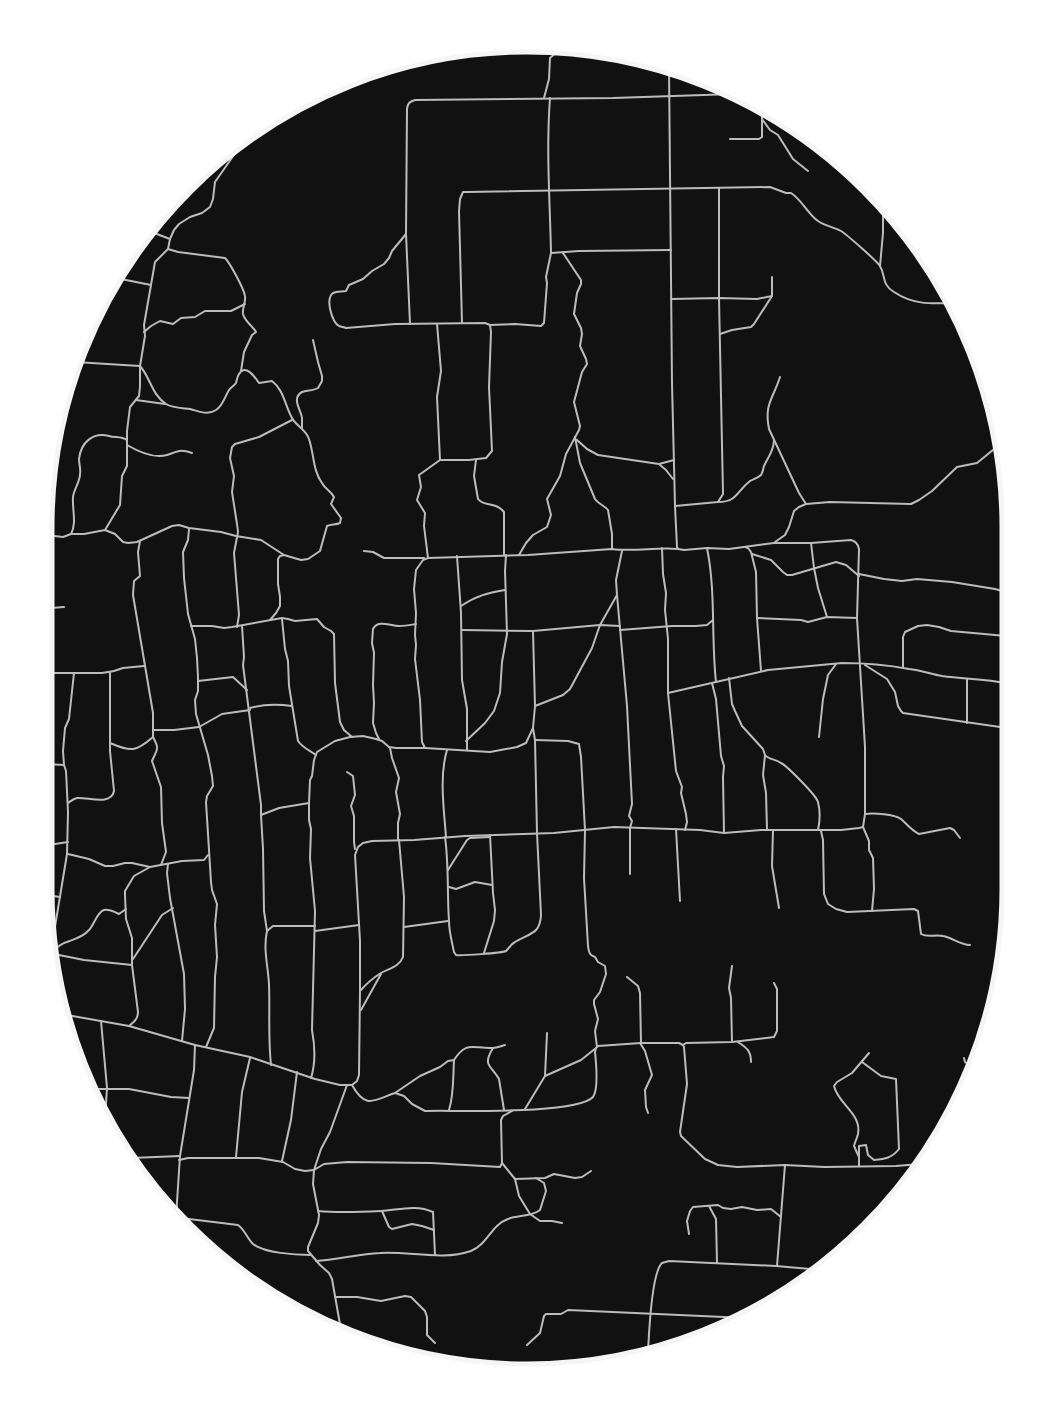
<svg xmlns="http://www.w3.org/2000/svg" width="1054" height="1416" font-family="'DM Sans',sans-serif">
<style>
.lines{fill:none;stroke-linecap:round;stroke-linejoin:round}
.minor{stroke:#bcbcbc;stroke-width:2}
.rim{fill:none;stroke:#f5f5f5;stroke-width:5}
</style>
<rect width="100%" height="100%" fill="#111"/>
<g class="lines">
<!-- minor -->
<g class="minor">
<polyline points="511,47 515,51"/>
<polyline points="467,51 597,51"/>
<polyline points="544,98 549,79 550,58 557,52"/>
<path d="M550,98C546,150 550,202 551,253L579,251L671,250"/>
<polyline points="762,119 770,130 778,135 793,159 808,171"/>
<polyline points="730,139 759,139 762,137 762,107"/>
<polyline points="149,231 170,239"/>
<path d="M406,234L392,251L389,258L384,264L372,271L363,279L349,285L346,291C342,292 337,291 333,293C325,299 332,322 339,326C341,327 344,327 346,328L395,324L485,323L490,325L491,332L489,387L492,451L486,458L469,460H440L419,475L421,487L417,500L425,513L424,526L428,558"/>
<path d="M168,249L178,252L225,258C230,263 244,289 245,296C246,302 242,309 243,314C245,322 253,326 256,332L252,335L244,352L241,371"/>
<polyline points="880,266 883,233 883,206"/>
<polyline points="116,278 151,285"/>
<polyline points="671,299 719,298 757,299 772,296"/>
<path d="M462,323L459,211L460,199L463,192H467L770,187L786,193H791C802,200 808,214 818,221C825,226 834,227 841,231C846,234 877,261 880,266C886,276 881,284 894,292C912,304 929,304 950,303"/>
<path d="M410,324L406,234L407,109C408,103 409,102 415,100L613,98L734,94"/>
<polyline points="437,324 441,371 437,397 440,460"/>
<polyline points="490,325 515,324 541,326 544,323 547,283 546,277 551,253"/>
<polyline points="144,332 151,326 160,321 173,324 181,318 195,317 205,311 231,311 245,304"/>
<polyline points="720,334 732,330 751,327 754,324 772,296 772,277"/>
<path d="M780,377C773,399 764,404 769,429L799,493L806,504"/>
<polyline points="136,400 165,404"/>
<path d="M302,428C302,425 302,421 302,418C301,410 291,398 302,392C307,390 313,391 318,388L322,381V376L318,362L313,340"/>
<polyline points="996,431 1005,475"/>
<path d="M575,437L580,463L595,499C598,504 604,505 608,510L612,534V549"/>
<polyline points="577,440 587,449 598,455 659,464 674,460"/>
<path d="M127,445C139,452 154,459 167,455C179,451 180,449 192,453"/>
<path d="M476,460L474,476L478,499C484,507 495,501 504,512V555"/>
<polyline points="660,465 666,470 673,479"/>
<path d="M718,502C737,502 736,492 750,481C754,479 758,478 761,475C763,472 763,469 764,466C768,457 774,451 774,440"/>
<polyline points="675,506 718,502 723,494 719,298 719,188"/>
<polyline points="189,529 188,540 183,552 184,578 188,614 195,639 197,658 198,677 198,691 195,700 196,714 208,755 212,776 213,786 207,796 206,802 211,882 212,890 217,904 215,925 217,957 215,977 214,1028 206,1047"/>
<polyline points="105,530 120,505 122,476 127,466 127,431 130,407 139,396 140,386 140,366 145,336 144,325 155,262 168,249 170,239 174,230 179,224 190,217 202,213 210,207 213,199 215,182 236,152 251,136 252,133"/>
<path d="M71,534H84L105,530L115,534L123,542L128,543L137,542L172,526L179,525L189,528L221,532L236,536L261,540L284,555L301,560L308,559L320,551L327,526C331,524 336,525 340,523L341,518L331,504L334,497C331,491 325,489 322,483C313,471 314,454 309,439C306,429 296,426 292,418C285,406 284,390 272,381L259,383C255,377 245,363 239,374C237,377 237,380 236,383C234,386 231,387 229,390C225,396 223,406 216,410C207,416 199,411 190,409C182,408 172,408 166,404C152,395 150,377 140,366L75,362"/>
<path d="M46,535L63,537L71,534C77,523 72,509 73,497C74,489 80,482 80,474C81,469 79,464 79,459C81,442 93,432 109,436C115,438 121,436 127,440"/>
<polyline points="775,542 785,535 789,527 794,511 799,507 806,504 830,502 911,504 919,500 932,491 957,467 977,463 999,445"/>
<polyline points="811,543 814,568 818,588 827,617"/>
<polyline points="745,547 748,548 751,552 756,572 757,618 761,671"/>
<polyline points="662,548 663,574 666,593 665,610 668,639 668,693 676,771 682,787 681,793 686,814 687,822 685,830"/>
<path d="M707,548C716,592 711,637 716,682"/>
<polyline points="364,551 373,552 384,558 424,558"/>
<polyline points="622,551 616,580 617,595 627,706 632,804 629,816 632,821 630,828 630,874"/>
<polyline points="752,554 771,560 783,572 787,575 792,575 836,562 846,565 859,576"/>
<polyline points="519,555 526,543 533,535 547,527 551,515 547,499 560,476 566,454 579,430 580,426 574,402 582,372 587,364 586,359 580,346 582,334 581,328 574,314 577,293 581,284 581,280 563,253"/>
<polyline points="457,556 461,613 462,680 467,709 467,750"/>
<polyline points="859,574 884,579 902,581 917,579 952,582 995,589 1006,592"/>
<path d="M46,585C53,592 53,598 51,608"/>
<path d="M461,606C476,596 487,593 505,590"/>
<polyline points="46,616 51,608 64,607"/>
<polyline points="757,618 801,620 808,622 827,617 857,618"/>
<path d="M282,619L285,649L288,661L289,686L298,741C303,748 309,750 316,755"/>
<polyline points="270,620 276,613 280,606 280,597 278,584 278,559 280,556 284,555"/>
<polyline points="191,626 212,626 224,628 232,627 282,618 288,619 295,621 317,619 324,627 331,631 334,634 335,683 340,722 344,730 352,737"/>
<polyline points="242,626 244,657 243,665 261,805 261,815"/>
<polyline points="237,627 239,615 234,553 238,532 237,524 232,492 234,476 230,458 232,447 235,444 259,437 292,420"/>
<polyline points="462,630 533,631 600,625 620,626"/>
<polyline points="620,630 672,626 696,626 707,625 713,620"/>
<polyline points="865,665 887,679 895,692 898,706 901,711 903,713 1007,728"/>
<polyline points="903,668 903,637 905,632 918,626 927,625 939,627 951,631 1006,636"/>
<polyline points="46,673 102,673 114,671 123,668 144,666"/>
<polyline points="729,678 732,704 735,711 742,726 763,749 765,755 763,775 766,793 767,830"/>
<polyline points="198,681 233,677 247,690"/>
<polyline points="712,683 716,699 721,756 724,766 723,777 724,833"/>
<path d="M668,693L768,670L842,663C864,663 888,665 909,669C920,670 931,674 942,676C964,679 985,679 1006,683"/>
<polyline points="535,706 563,695 570,689 592,648 600,625 617,595"/>
<path d="M250,708C264,704 277,704 292,706"/>
<polyline points="967,723 967,679"/>
<polyline points="154,730 174,730 199,727 222,714 250,710"/>
<path d="M153,737C160,750 157,749 152,761L161,787L162,823L166,852L161,865"/>
<polyline points="819,737 823,699 828,675 836,664"/>
<path d="M379,739L376,733L373,723L374,703L373,685L374,653L372,643L373,629C378,619 390,626 399,626C405,626 410,625 416,624"/>
<path d="M535,740L568,741L579,744L581,757L585,830L584,878L588,946C589,952 589,955 595,957L598,962L605,966L606,974L600,992L594,1000V1004L598,1019L595,1031L597,1047"/>
<polyline points="466,741 485,723 494,711 500,693 502,662 507,634 505,571 506,555"/>
<path d="M110,743C131,752 136,752 153,737V713L133,595L134,581L140,576L138,552L140,541"/>
<polyline points="390,748 392,758 399,778 396,792 400,814 398,823 398,840"/>
<path d="M425,748L422,742L420,700L415,659L416,645L415,635L416,613L414,589L416,570L423,560L428,558L528,555L612,549C634,552 656,547 678,549"/>
<path d="M765,755C769,760 776,759 781,763C787,766 816,795 818,802C820,810 820,821 818,830"/>
<polyline points="45,764 64,765"/>
<polyline points="347,772 353,776 355,795 351,806 354,816 354,842 355,849"/>
<path d="M68,803C71,801 73,799 77,798C88,797 111,806 114,791L110,751V672"/>
<path d="M865,814C874,813 894,814 901,819C907,824 911,830 919,834L950,828L954,830L960,838"/>
<polyline points="863,827 869,841 869,850 873,858 874,889 872,911"/>
<polyline points="676,829 680,901"/>
<polyline points="773,830 772,866 779,908"/>
<path d="M821,831L823,840L824,894L828,904L836,909L847,912L914,909L918,911L921,934C928,938 935,934 943,936C953,938 960,945 970,945"/>
<path d="M445,837C449,865 447,893 449,921C449,932 452,942 454,952L456,955C460,956 502,953 506,951C509,948 511,944 515,942C529,933 540,935 541,915L537,833L535,740L533,728"/>
<path d="M446,837C444,809 439,777 447,750"/>
<polyline points="45,842 55,844 68,842"/>
<polyline points="68,854 89,859 105,866 113,866 125,863 132,863 150,867 182,861 204,860 208,855"/>
<polyline points="168,864 167,873 170,898 184,974 185,1009 182,1041"/>
<polyline points="448,870 467,840 470,838 490,837"/>
<polyline points="449,887 456,889 475,882 492,885"/>
<polyline points="46,895 60,897"/>
<polyline points="404,927 448,921"/>
<polyline points="267,931 264,911 263,849 261,815 279,808 309,803"/>
<polyline points="315,931 359,925"/>
<polyline points="52,945 67,854 68,812 66,771 64,765 63,751 65,728 69,719 74,673"/>
<path d="M53,950C58,947 62,943 67,942C76,938 82,938 89,930C94,925 97,912 104,910C109,909 115,912 119,914L126,909"/>
<polyline points="484,953 494,921 495,910 493,893 490,835"/>
<polyline points="54,954 84,960 132,965"/>
<polyline points="133,959 162,915 173,908"/>
<polyline points="627,977 638,986 640,993 641,1043"/>
<path d="M361,990C367,983 373,978 381,973C390,968 399,967 403,957L404,897L399,840"/>
<polyline points="361,1010 381,974"/>
<path d="M61,1014L129,1026L195,1045L250,1057L315,1079L340,1085H352L357,1081L359,1075L360,991V941L355,855L358,847L363,843L372,841L414,840L465,836L554,833L614,827L700,830L724,833L761,830H841L859,828L863,827L865,814V747L857,618L859,549C858,544 856,541 851,540L811,543H774L729,549L707,548L684,550L678,549L677,547L675,506L672,383L669,68"/>
<polyline points="101,1021 107,1088 105,1119"/>
<path d="M129,1026C134,1022 138,1019 138,1012L132,965V938L126,919L125,895V891L134,876L150,867"/>
<polyline points="732,1042 731,998 729,988 732,966"/>
<path d="M738,1042C747,1048 751,1051 751,1062"/>
<polyline points="640,1043 645,1051 652,1075 645,1090 646,1107 648,1113"/>
<polyline points="683,1045 686,1043 732,1042 774,1037 777,1031 777,989 774,983"/>
<path d="M493,1048C482,1066 491,1065 499,1079L504,1110"/>
<polyline points="964,1058 965,1062 973,1068"/>
<path d="M271,1065C268,1038 270,1011 269,984C268,966 263,949 267,931L273,926H315"/>
<polyline points="545,1076 547,1033"/>
<path d="M311,1078C316,1062 315,1046 312,1030L315,911L310,858L311,829L309,820V803L310,780L312,776L314,760L317,752L335,741L350,737L363,736L376,739L382,741L389,747L396,748H425L490,752L517,747L526,743L533,728L535,706L533,631"/>
<path d="M352,1085C366,1110 374,1100 395,1093L404,1096L412,1104L425,1111C453,1110 576,1115 593,1097C599,1089 596,1062 595,1052L596,1048L598,1046L641,1043H679L683,1045L684,1047L687,1084L680,1132L681,1136L705,1159L718,1165L737,1167L785,1165L824,1167L896,1166L920,1164"/>
<polyline points="92,1089 129,1089 171,1097 189,1098"/>
<path d="M395,1093L420,1076L440,1067L448,1061L454,1060C467,1040 473,1049 493,1048C497,1048 501,1046 505,1045"/>
<polyline points="525,1109 545,1076 581,1060 596,1048"/>
<path d="M449,1110C454,1094 453,1077 454,1060"/>
<polyline points="236,1157 242,1092 250,1058"/>
<path d="M859,1157L854,1146C855,1142 857,1138 858,1134C862,1114 838,1104 834,1086L837,1082L852,1073L869,1053"/>
<polyline points="131,1158 180,1156"/>
<polyline points="179,1160 188,1158 259,1158 283,1162 295,1169 305,1171 314,1170 324,1164 347,1162 431,1163 500,1167 502,1163 501,1120 503,1116 512,1111"/>
<polyline points="282,1161 291,1120 297,1072"/>
<polyline points="502,1163 515,1179 519,1196 530,1214 540,1221 552,1221 562,1223"/>
<path d="M859,1166V1146L866,1145L868,1155L874,1160C885,1159 892,1158 899,1149L896,1079L881,1076L862,1062"/>
<polyline points="913,1174 914,1164"/>
<polyline points="515,1179 545,1178 554,1174 575,1178 582,1177 591,1171"/>
<polyline points="168,1206 177,1206"/>
<polyline points="709,1206 716,1219 717,1263"/>
<path d="M318,1211C339,1213 360,1212 381,1211C398,1210 416,1204 433,1212L435,1255"/>
<polyline points="382,1211 389,1227 392,1229 412,1224 422,1226 434,1230"/>
<polyline points="176,1217 180,1156 194,1070 195,1045"/>
<path d="M179,1220L189,1219L238,1225C245,1230 247,1238 253,1244C264,1253 296,1255 310,1255"/>
<polyline points="689,1234 687,1221 690,1211 693,1207 718,1205 723,1208 731,1209 742,1207 757,1210 771,1209 781,1217"/>
<path d="M316,1261C337,1260 358,1254 380,1253C409,1251 443,1261 471,1251C488,1244 491,1225 508,1219C518,1215 531,1217 540,1210L546,1191L544,1183L536,1178"/>
<polyline points="777,1266 785,1165"/>
<polyline points="335,1297 357,1297 381,1301 405,1296 411,1297 425,1311 427,1317 427,1335 435,1343"/>
<polyline points="341,1330 332,1279 329,1273 320,1265 308,1251 308,1247 318,1223 319,1215 313,1184 314,1170 321,1149 330,1132 347,1085"/>
<polyline points="527,1345 540,1333 544,1316 546,1314 561,1314 568,1310 746,1318"/>
<path d="M648,1352C649,1335 651,1273 662,1263L669,1261L776,1266L822,1270"/>
<polyline points="549,1369 560,1370"/>
</g>
</g>
<!-- crop -->
<path d="M0 0H1054V1416H0ZM527 52H527A475 475 0 0 1 1002 527V889A475 475 0 0 1 527 1364H527A475 475 0 0 1 52 889V527A475 475 0 0 1 527 52Z" fill="#fff" fill-rule="evenodd"/>
<path class="rim" d="M527 52H527A475 475 0 0 1 1002 527V889A475 475 0 0 1 527 1364H527A475 475 0 0 1 52 889V527A475 475 0 0 1 527 52Z"/>
</svg>
